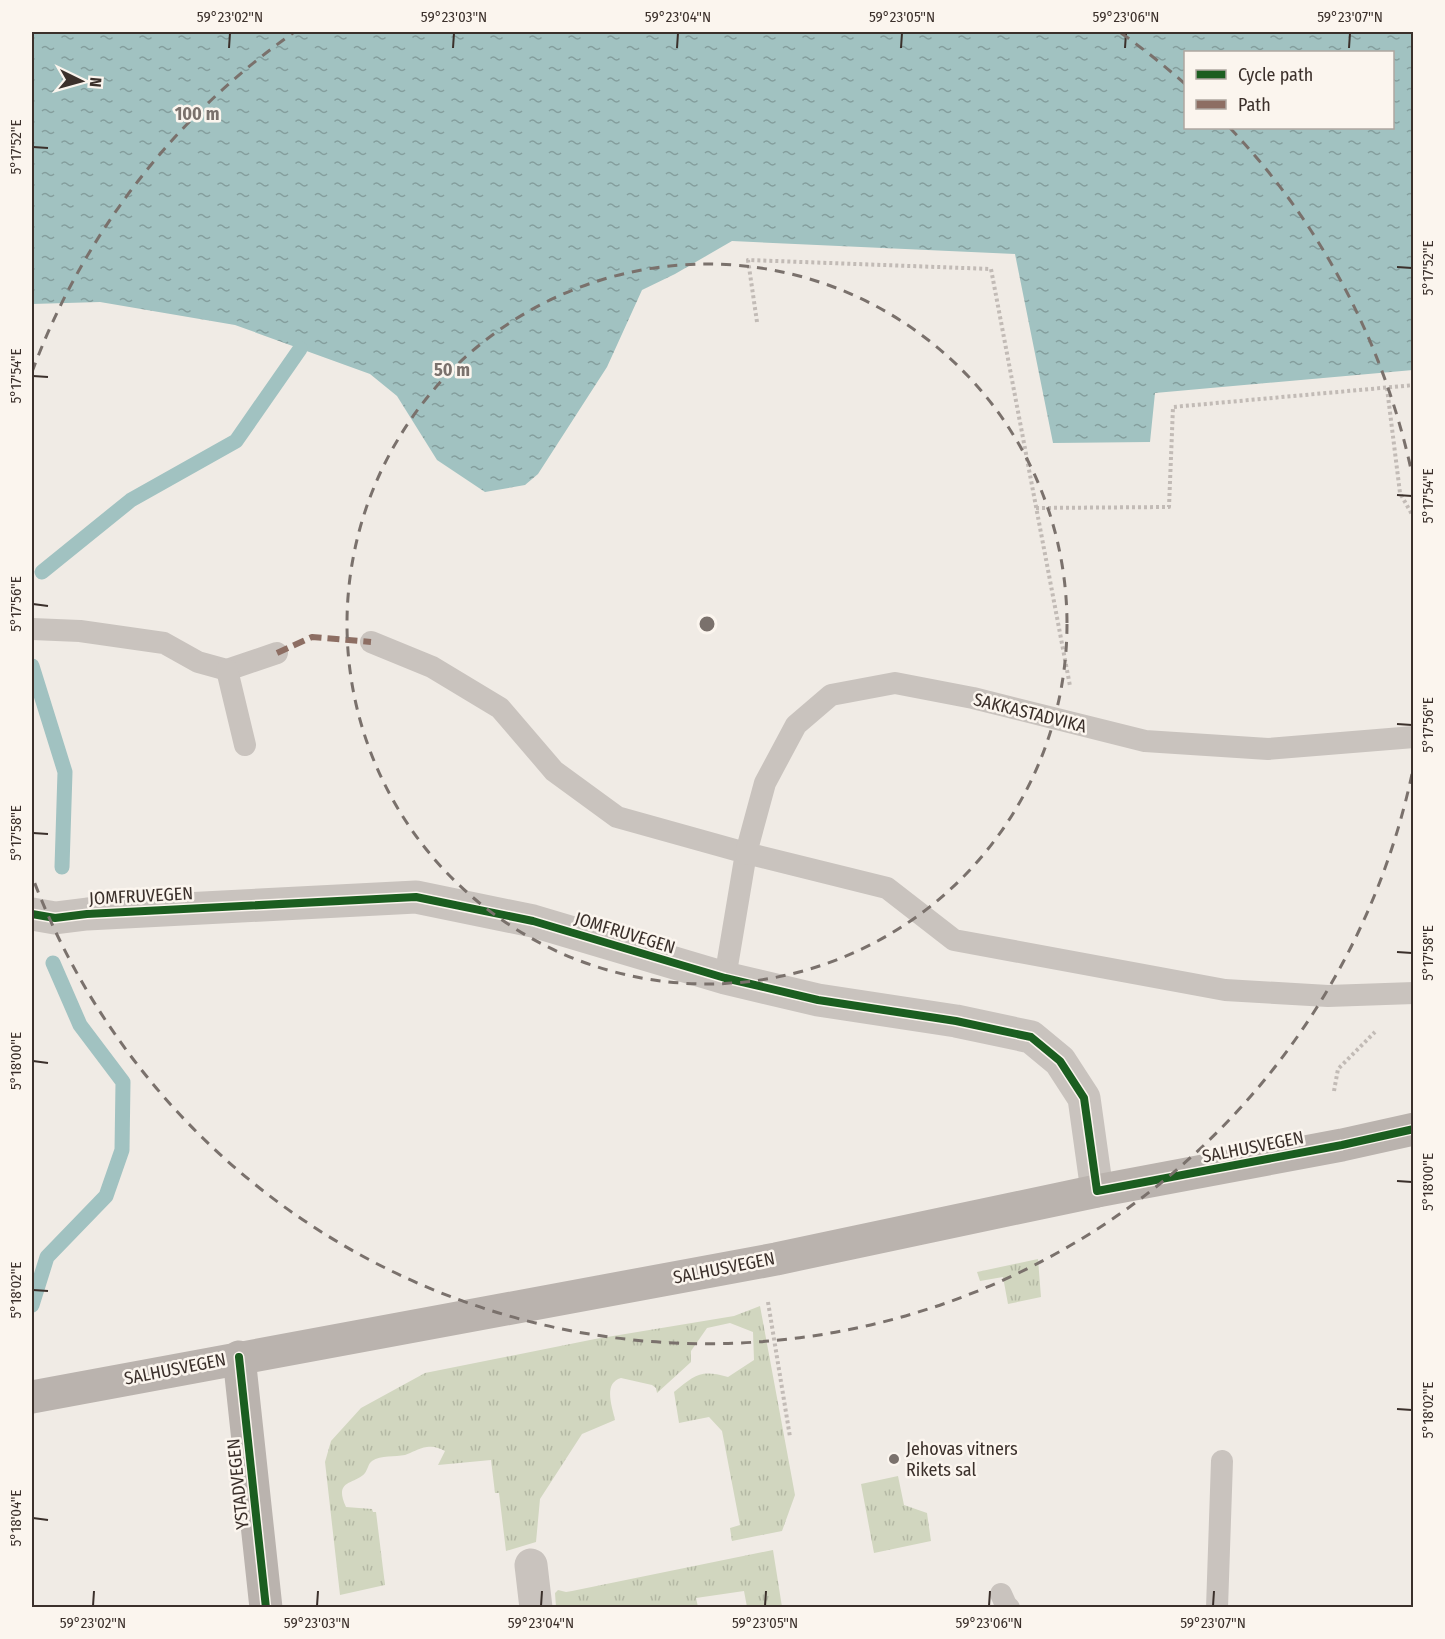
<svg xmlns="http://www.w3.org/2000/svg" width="1445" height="1639" font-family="'Fira Sans Condensed',sans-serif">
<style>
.grass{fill:url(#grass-tufts)}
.water{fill:url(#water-ripples);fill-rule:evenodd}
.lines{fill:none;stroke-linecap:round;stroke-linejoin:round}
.stream{stroke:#a1c2c1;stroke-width:15}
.path{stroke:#c2bbb6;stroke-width:4;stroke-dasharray:3 3;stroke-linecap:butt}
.lane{stroke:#c9c3be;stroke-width:22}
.street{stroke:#c9c3be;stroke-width:33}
.secondary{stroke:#bab3ae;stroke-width:33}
.quiet{stroke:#8d6e63;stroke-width:6;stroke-dasharray:12 6;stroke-linecap:butt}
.cycleway-casing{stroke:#fbf5ee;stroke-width:11}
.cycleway{stroke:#1b5e20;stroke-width:8}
.ticks{fill:none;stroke:#3b302b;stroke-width:2}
.ring{fill:none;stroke:#7a716c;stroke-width:3;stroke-dasharray:10 8}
.poi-dot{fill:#7a716c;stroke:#fbf5ee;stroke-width:2}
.labels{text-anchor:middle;stroke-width:5;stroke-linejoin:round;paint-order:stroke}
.street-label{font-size:18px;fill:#3b302b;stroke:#fbf5ee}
.poi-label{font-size:18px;fill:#3b302b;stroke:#fbf5ee;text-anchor:start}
.centre{fill:#7a716c;stroke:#fbf5ee;stroke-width:3}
.ring-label{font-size:18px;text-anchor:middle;font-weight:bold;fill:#7a716c;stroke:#fbf5ee;stroke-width:5;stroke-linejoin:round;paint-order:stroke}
.neatline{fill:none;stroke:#3b302b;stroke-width:2}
.ticks-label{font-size:15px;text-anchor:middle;fill:#3b302b}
</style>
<defs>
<pattern id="grass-tufts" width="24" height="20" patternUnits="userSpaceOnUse" patternTransform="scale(1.5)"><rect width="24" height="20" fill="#d1d6bf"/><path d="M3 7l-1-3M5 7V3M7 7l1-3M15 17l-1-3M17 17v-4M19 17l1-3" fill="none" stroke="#b4b8a4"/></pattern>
<pattern id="water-ripples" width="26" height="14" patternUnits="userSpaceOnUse" patternTransform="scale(1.5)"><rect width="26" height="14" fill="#a1c2c1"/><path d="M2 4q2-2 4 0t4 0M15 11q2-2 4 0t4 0" fill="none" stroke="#849e9d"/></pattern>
</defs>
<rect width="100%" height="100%" fill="#f0ebe5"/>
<!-- grass -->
<g class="grass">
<polygon points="1038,1259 1041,1297 1008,1304 1003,1277 980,1281 977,1272"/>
<path d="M760,1306L795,1495L782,1531L732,1541L730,1528L740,1525L722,1431L709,1417L679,1423L674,1392C695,1375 700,1369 728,1377L754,1360L753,1332L730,1323L707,1328L691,1351V1362L657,1393L656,1388L652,1385L621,1378C603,1383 612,1406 615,1420L582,1434L540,1499L536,1542L506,1551L499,1493H495L491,1460L438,1465L445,1451C439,1448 434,1446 427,1447C418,1448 412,1453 405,1455C395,1457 381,1455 372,1461C368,1464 368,1469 365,1473C355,1485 333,1479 346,1507L372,1509L373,1512H376L385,1585L340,1595L325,1462L331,1441L361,1408L425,1373L595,1339L734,1316Z"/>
<polygon points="898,1476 904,1505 927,1513 931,1541 874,1553 861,1484"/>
<polygon points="773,1550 782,1607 747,1607 744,1591 696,1598 698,1607 556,1607 555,1593 558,1590 566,1592 572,1591"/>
</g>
<!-- water -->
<path class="water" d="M32,32H1413V370L1155,393L1150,442L1053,443L1015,254L732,241L675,274L642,290L607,367L538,474L525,485L485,492L437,460L397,396L370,374L235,325L100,302L32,304ZM1186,52H1392V128H1186Z"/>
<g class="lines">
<!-- stream -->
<g class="stream">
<polyline points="42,572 131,500 236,441 300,349"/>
<polyline points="32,666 65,772 62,867"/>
<polyline points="32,1305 47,1257 106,1196 122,1150 123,1082 80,1025 53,963"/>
</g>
<!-- path -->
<g class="path">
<polyline points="757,322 748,260 991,269 1070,686"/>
<polyline points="1387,388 1400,493 1414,518"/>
<polyline points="1036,508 1169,507 1173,407 1414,385"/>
<polyline points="1334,1091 1338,1069 1375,1032"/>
<polyline points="768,1302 790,1437"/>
</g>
<!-- lane -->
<g class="lane">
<polyline points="32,629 80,631 164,643 198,662 227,670 277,653"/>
<polyline points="371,642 432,667 500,708 554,771 617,817 746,853 725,978"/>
<polyline points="227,670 245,745"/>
<polyline points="1414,737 1268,749 1145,741 973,698 895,683 831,695 796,725 765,783 746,853 887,888 954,940 1225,990 1328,996 1414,993"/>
<polyline points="1001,1594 1006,1605 1009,1608"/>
<polyline points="1217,1608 1222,1461"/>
</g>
<!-- street -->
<g class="street">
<polyline points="32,914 55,918 87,914 416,897 533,921 725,978 818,1000 956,1021 1031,1037 1060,1061 1084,1098 1097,1191"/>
<polyline points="531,1565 536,1608"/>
</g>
<!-- secondary -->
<g class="secondary">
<polyline points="239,1357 266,1608"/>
<polyline points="32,1397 776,1259 1097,1191 1342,1145 1414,1129"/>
</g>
<!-- quiet -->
<polyline class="quiet" points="277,653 312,637 371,642"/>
<defs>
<g id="cycleway">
<polyline points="32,914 55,918 87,914 416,897 533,921 725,978 818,1000 956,1021 1031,1037 1060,1061 1084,1098 1097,1191 1342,1145 1414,1129"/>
<polyline points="239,1357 266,1608"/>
</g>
</defs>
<!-- cycleway casing -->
<use href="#cycleway" class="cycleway-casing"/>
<!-- cycleway -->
<use href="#cycleway" class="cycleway"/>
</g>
<!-- ticks -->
<path class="ticks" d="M229,48L230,33M453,48L454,33M677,48L678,33M901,48L902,33M1125,48L1126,33M1349,48L1350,33M33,147L48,148M1397,267L1412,268M33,376L48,377M1397,495L1412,496M33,604L48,606M1397,724L1412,725M33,833L48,834M1397,952L1412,953M33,1061L48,1063M1397,1181L1412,1182M33,1290L48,1291M1397,1409L1412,1410M33,1518L48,1520M93,1606L94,1591M317,1606L318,1591M541,1606L542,1591M765,1606L766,1591M989,1606L990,1591M1213,1606L1214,1591"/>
<!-- distance rings -->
<g class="ring">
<circle cx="707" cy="624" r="360"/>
<path d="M1412 774A721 721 0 0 1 32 876M32 372A721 721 0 0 1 293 33M1121 33A721 721 0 0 1 1185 84M1230 128A721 721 0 0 1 1412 474"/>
</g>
<!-- markers -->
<circle class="poi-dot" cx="894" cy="1459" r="6"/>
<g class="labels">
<!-- street labels -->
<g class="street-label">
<text transform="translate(1030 713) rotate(14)" y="6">SAKKASTADVIKA</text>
<text transform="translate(141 896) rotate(-3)" y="6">JOMFRUVEGEN</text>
<text transform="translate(625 933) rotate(17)" y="6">JOMFRUVEGEN</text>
<text transform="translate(1253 1147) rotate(-11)" y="6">SALHUSVEGEN</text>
<text transform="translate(724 1268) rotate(-11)" y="6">SALHUSVEGEN</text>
<text transform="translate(175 1369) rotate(-11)" y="6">SALHUSVEGEN</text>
<text transform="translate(238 1484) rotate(-96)" y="6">YSTADVEGEN</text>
</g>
<!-- poi labels -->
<g class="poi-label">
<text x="906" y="1455">Jehovas vitners<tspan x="906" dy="21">Rikets sal</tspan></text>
</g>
</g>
<circle cx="707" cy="624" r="9" class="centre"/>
<g class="ring-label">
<text x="197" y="120">100 m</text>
<text x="452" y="376">50 m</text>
</g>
<!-- border -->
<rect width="1445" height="1639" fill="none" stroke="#fbf5ee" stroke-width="66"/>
<!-- legend -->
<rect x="1184" y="51" width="210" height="78" fill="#fbf5ee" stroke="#aea6a0" stroke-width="1.5"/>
<rect x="1196" y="70" width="30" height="9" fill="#1b5e20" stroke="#aea6a0" stroke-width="1.5"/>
<text x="1238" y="81" font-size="18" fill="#3b302b">Cycle path</text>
<rect x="1196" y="100" width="30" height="9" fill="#8d6e63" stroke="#aea6a0" stroke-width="1.5"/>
<text x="1238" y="111" font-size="18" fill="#3b302b">Path</text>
<!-- north arrow -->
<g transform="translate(81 81) rotate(95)" stroke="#fbf5ee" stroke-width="4.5" paint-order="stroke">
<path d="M0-4.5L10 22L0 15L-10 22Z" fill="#3b302b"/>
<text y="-9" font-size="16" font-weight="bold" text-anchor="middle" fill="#3b302b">N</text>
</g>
<rect x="33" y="33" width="1379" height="1573" class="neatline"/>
<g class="ticks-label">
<text x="230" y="22">59°23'02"N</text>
<text x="454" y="22">59°23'03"N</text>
<text x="678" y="22">59°23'04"N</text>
<text x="902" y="22">59°23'05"N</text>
<text x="1126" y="22">59°23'06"N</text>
<text x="1350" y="22">59°23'07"N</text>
<text transform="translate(16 147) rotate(-90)" y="5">5°17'52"E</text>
<text transform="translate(1428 268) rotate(-90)" y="5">5°17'52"E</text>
<text transform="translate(16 376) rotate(-90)" y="5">5°17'54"E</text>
<text transform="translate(1428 496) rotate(-90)" y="5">5°17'54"E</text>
<text transform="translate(16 604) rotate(-90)" y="5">5°17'56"E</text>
<text transform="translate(1428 725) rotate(-90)" y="5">5°17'56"E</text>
<text transform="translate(16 833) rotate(-90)" y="5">5°17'58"E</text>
<text transform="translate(1428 953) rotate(-90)" y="5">5°17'58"E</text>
<text transform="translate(16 1061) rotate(-90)" y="5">5°18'00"E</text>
<text transform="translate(1428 1182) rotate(-90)" y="5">5°18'00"E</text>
<text transform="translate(16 1290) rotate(-90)" y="5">5°18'02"E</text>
<text transform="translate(1428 1410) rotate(-90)" y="5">5°18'02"E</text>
<text transform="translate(16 1518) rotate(-90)" y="5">5°18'04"E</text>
<text x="93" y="1628">59°23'02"N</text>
<text x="317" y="1628">59°23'03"N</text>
<text x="541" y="1628">59°23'04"N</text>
<text x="765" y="1628">59°23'05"N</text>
<text x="989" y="1628">59°23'06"N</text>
<text x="1213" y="1628">59°23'07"N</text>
</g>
</svg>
